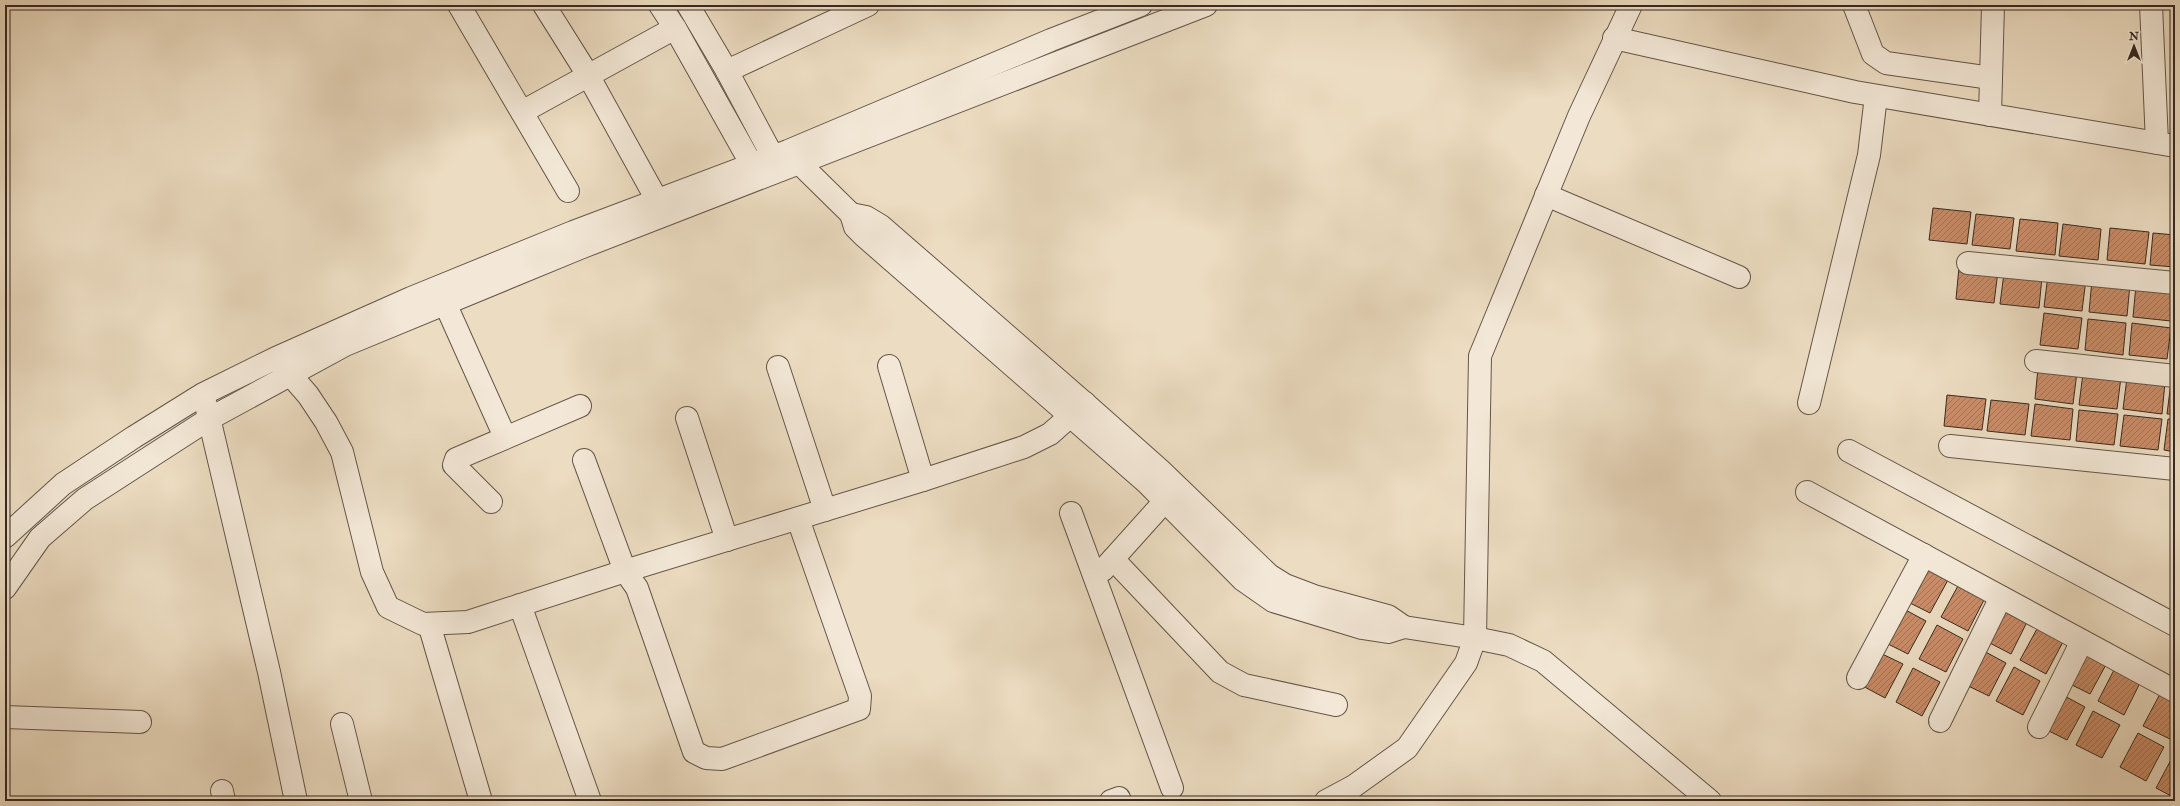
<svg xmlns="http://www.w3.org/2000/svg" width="2180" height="806" font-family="'IM FELL Double Pica',serif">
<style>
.building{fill:url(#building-hatch);stroke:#372922}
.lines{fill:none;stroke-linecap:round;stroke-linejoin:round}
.minor-casing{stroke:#64564a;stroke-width:24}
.minor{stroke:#f3e8d7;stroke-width:22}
</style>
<defs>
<pattern id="building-hatch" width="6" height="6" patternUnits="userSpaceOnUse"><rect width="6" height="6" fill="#cb8d68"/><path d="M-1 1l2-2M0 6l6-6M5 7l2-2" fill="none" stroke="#a67355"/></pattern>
</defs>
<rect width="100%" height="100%" fill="#ecdcc1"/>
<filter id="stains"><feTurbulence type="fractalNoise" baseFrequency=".005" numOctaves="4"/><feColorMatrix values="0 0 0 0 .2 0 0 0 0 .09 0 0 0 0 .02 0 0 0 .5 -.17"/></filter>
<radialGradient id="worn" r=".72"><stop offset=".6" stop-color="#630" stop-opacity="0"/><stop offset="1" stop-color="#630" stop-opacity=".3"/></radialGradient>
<!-- building -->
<g class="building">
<polygon points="1933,208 1971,212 1967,244 1929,240"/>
<polygon points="1976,214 2014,218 2010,249 1972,245"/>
<polygon points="2020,219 2058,223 2055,255 2016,251"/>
<polygon points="2063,224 2101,229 2098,260 2059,256"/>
<polygon points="2110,228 2149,232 2145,264 2107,260"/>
<polygon points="2153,233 2175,235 2175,267 2150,265"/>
<polygon points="1959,267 1998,271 1994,303 1956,299"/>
<polygon points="2004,273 2042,277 2039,308 2000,304"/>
<polygon points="2048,275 2086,279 2082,311 2044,307"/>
<polygon points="2092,280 2130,284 2127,316 2089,312"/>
<polygon points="2136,285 2175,289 2171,321 2133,317"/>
<polygon points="2044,313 2082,318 2078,349 2040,345"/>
<polygon points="2088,319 2126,323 2123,355 2085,350"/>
<polygon points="2132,323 2171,328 2167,359 2129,355"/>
<polygon points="2038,368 2077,372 2073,404 2035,399"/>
<polygon points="2083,373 2121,377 2117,409 2079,405"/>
<polygon points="2127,378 2165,382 2162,414 2123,409"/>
<polygon points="2171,382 2175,382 2175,414 2167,414"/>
<polygon points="1947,395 1986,399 1982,430 1944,426"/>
<polygon points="1991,400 2029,404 2025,435 1987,431"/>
<polygon points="2035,404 2073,409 2070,440 2031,436"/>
<polygon points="2079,410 2118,414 2114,445 2076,441"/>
<polygon points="2124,415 2162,419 2158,450 2120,446"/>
<polygon points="2168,419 2175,419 2175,452 2164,450"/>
<polygon points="1922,566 1948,580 1930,613 1904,600"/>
<polygon points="1959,584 1985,598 1968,631 1941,617"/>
<polygon points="2002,606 2028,620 2011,654 1984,640"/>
<polygon points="1900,607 1926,621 1908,654 1882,641"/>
<polygon points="1937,625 1963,639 1946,672 1919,659"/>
<polygon points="2038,627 2064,640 2046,674 2020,660"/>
<polygon points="2082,647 2108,661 2090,694 2064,681"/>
<polygon points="1980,649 2006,663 1989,696 1962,683"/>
<polygon points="1876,651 1903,664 1885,698 1859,684"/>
<polygon points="2014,667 2040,681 2023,715 1996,701"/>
<polygon points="1913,668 1940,682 1922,716 1896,702"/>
<polygon points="2115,668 2141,681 2124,715 2098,701"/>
<polygon points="2161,692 2175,699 2175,729 2170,739 2143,726"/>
<polygon points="2059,693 2085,707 2067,740 2041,727"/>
<polygon points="2093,711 2120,725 2102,758 2076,745"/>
<polygon points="2138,733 2164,747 2146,781 2120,767"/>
<polygon points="2174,754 2175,755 2175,798 2156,788"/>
</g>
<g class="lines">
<defs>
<g id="minor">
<polyline points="459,5 568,191"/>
<polyline points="544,5 588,75 657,200"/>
<polyline points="660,5 675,28 752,165"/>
<polyline points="688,5 727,71 773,157"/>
<polyline points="1854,5 1873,54 1886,63 1991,78"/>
<polyline points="2151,5 2157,143"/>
<polyline points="1614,38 1855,92 2175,146"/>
<polyline points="727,71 868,5"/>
<polyline points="522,112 675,28"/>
<polyline points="1990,115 1993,5"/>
<polyline points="791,155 851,214 855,227 864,236 1147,483 1243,580 1273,601 1362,628 1388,632 1404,627 1475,638 1509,645 1543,661 1710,801"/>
<polyline points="1546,195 1739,277"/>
<polyline points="851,214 866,217 881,226 1088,406 1160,470 1269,575 1285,585 1314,596 1388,616 1404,627"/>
<polyline points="1968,263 2175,283"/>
<polyline points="440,292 505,437"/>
<polyline points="2036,361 2175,376"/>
<polyline points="281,364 308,395 326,422 342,452 372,572 388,607 423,624 468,622 625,571 923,480 1024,447 1050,434 1085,403"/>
<polyline points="889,366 923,480"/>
<polyline points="778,367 825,510"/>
<polyline points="1809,403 1869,155 1876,96"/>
<polyline points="206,405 269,672 296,801"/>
<polyline points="687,418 727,540"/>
<polyline points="1950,446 2175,469"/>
<polyline points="1849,451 2175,625"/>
<polyline points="584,460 625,571 637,588 694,752 706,758 722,759 859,709 860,696 798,519"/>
<polyline points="1807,492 2175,691"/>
<polyline points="491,502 454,465 456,459 580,406"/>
<polyline points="1071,513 1172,788"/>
<polyline points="5,537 63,484 134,437 203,394 276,358 411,298 573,232 788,151 1051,40 1141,5"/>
<polyline points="1113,559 1220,672 1244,685 1336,705"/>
<polyline points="1103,570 1165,501"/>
<polyline points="5,588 40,538 85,499 209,419 345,345 580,248 1206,5"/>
<polyline points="520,605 590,801"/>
<polyline points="429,624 481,801"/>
<polyline points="1858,678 1924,555"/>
<polyline points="5,717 140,722"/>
<polyline points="1940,721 2001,597"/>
<polyline points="342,724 361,801"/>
<polyline points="2039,727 2082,641"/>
<polyline points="222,791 224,801"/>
<polyline points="1111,801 1119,798"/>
<polyline points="1326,801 1354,786 1407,748 1466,663 1475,638 1480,356 1579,116 1631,5"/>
</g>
</defs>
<!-- minor casing -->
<use href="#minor" class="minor-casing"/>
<!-- minor -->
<use href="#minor" class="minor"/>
</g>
<!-- margin -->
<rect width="2180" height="806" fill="none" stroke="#ecdcc1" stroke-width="20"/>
<rect x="6" y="6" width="2168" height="794" fill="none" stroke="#372922" stroke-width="2"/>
<rect x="10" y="10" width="2160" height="786" fill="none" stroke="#372922"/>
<!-- north arrow -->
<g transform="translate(2134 46)" stroke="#f3e8d7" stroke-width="3" paint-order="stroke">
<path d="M0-3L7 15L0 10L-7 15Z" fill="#372922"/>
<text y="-6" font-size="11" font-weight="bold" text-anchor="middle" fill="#372922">N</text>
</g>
<rect width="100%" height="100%" filter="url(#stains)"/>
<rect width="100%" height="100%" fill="url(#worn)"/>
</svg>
